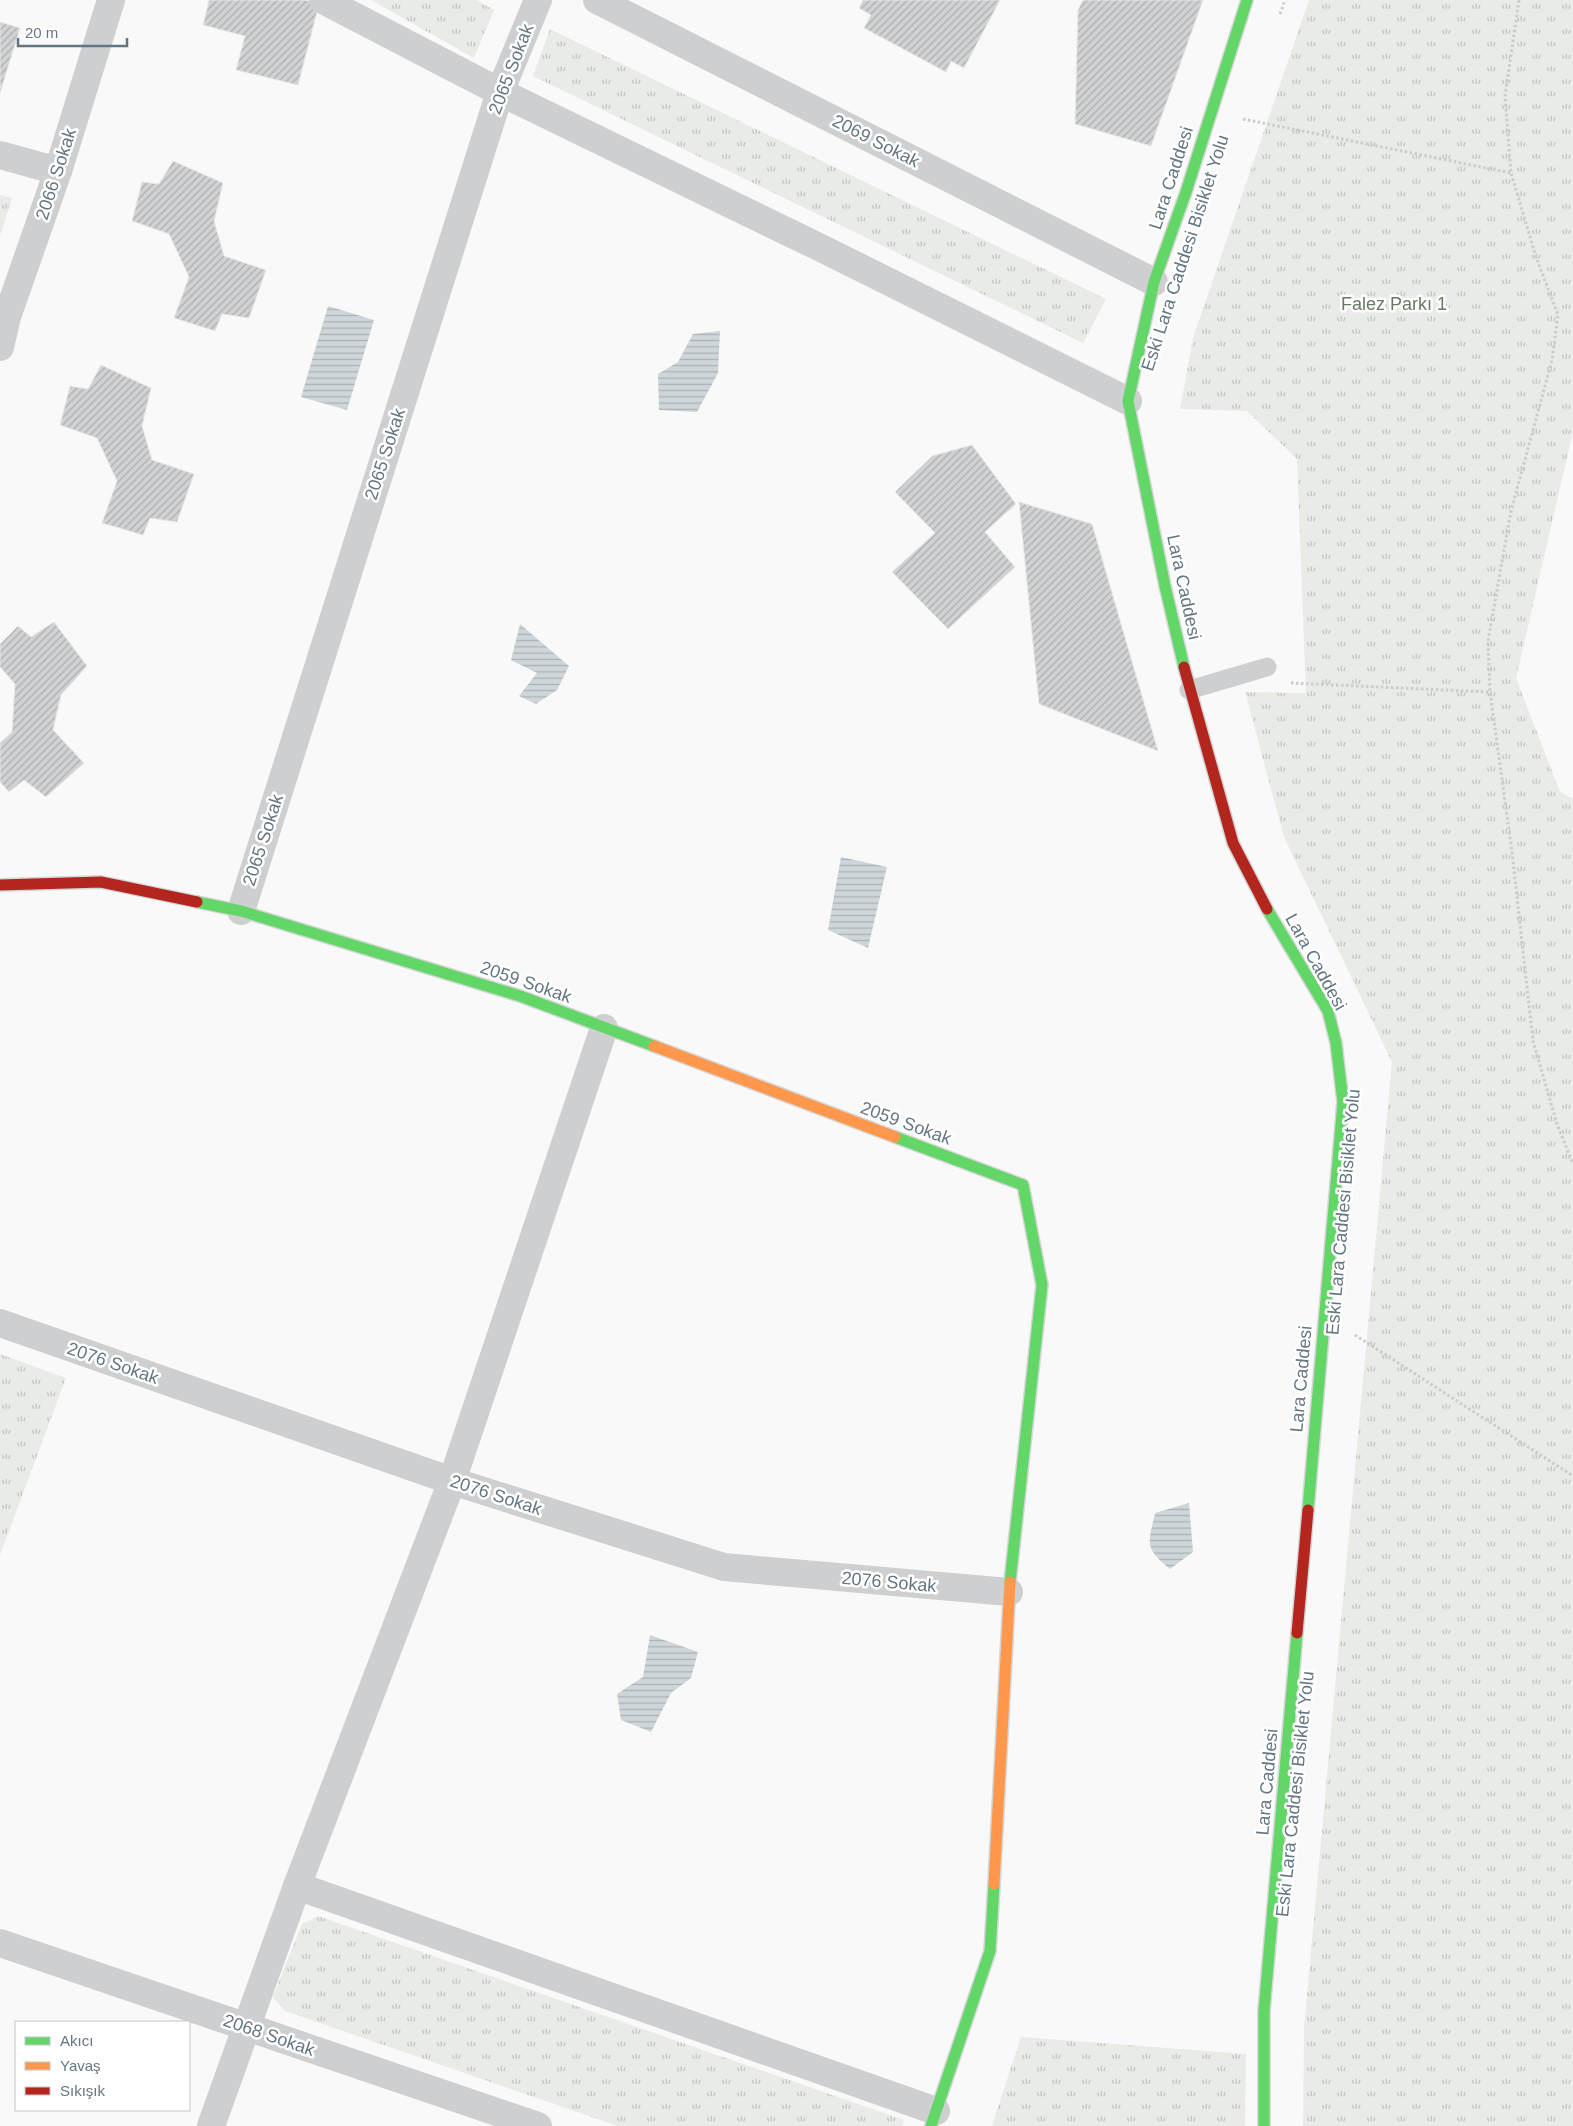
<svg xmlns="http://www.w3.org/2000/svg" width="1573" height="2126" font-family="Arial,sans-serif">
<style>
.park{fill:url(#park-tufts)}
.water{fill:url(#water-rules)}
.building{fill:url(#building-hatch);stroke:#e8e8e8}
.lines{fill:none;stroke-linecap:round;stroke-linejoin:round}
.fast-casing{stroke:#d5d6d7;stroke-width:14}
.slow-casing{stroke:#d5d6d7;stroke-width:14}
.jam-casing{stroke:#d5d6d7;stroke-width:14}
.path{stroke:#cbcccd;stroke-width:3;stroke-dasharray:2.5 2.5;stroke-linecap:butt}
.lane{stroke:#cecfd0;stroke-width:19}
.street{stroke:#cecfd0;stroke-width:28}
.fast{stroke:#63d668;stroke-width:11}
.slow{stroke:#ff974d;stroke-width:11}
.jam{stroke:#b3261e;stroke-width:11}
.labels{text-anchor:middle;stroke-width:5;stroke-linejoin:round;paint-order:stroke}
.street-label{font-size:18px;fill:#657683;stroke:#fff}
.park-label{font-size:18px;fill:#687a64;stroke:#fff}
</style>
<defs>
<pattern id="park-tufts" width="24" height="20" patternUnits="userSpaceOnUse" patternTransform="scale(1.25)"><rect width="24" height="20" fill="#e8ebe6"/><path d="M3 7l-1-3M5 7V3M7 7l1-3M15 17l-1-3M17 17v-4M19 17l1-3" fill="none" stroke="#c0c3c0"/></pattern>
<pattern id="water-rules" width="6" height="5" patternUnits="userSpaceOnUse" patternTransform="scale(1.25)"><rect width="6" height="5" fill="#ced6d9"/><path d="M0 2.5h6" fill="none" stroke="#abb2b5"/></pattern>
<pattern id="building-hatch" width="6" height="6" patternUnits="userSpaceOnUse" patternTransform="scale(1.25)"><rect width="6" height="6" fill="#d0d2d3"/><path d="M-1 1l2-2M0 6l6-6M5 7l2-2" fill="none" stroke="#acafb1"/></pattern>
</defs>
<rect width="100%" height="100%" fill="#f9f9f9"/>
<!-- park -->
<g class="park">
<polygon points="371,0 477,0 494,10 474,58"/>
<polygon points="1309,0 1573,0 1573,432 1516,678 1560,792 1573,799 1573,2126 1303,2126 1304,2029 1392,1062 1284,837 1245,692 1306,693 1297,459 1247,411 1180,409 1193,338"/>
<polygon points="550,29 1106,299 1083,343 533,76"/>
<polygon points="0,195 12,198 0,236"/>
<polygon points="0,1354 66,1378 0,1555"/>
<polygon points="318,1916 904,2120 902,2126 618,2126 285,2011 273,1997 302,1924"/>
<polygon points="1021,2037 1246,2054 1245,2126 992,2126"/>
</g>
<!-- water -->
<g class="water">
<polygon points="328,306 374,320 347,410 301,397"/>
<polygon points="720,331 718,373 697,412 659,410 658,374 678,362 693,334"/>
<polygon points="520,624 569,666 557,690 536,704 519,696 537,673 511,660"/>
<polygon points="841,857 887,867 868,948 828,930"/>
<path d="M1189,1503L1193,1552L1170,1569C1144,1547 1148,1545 1155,1513Z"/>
<polygon points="650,1635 698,1652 691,1678 671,1693 651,1732 621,1720 617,1694 643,1677"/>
</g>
<!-- building -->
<g class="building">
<polygon points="209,0 305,0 319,4 298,85 236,70 245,36 203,25"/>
<polygon points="863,0 1000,0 964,68 951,61 946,72 864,28 871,15 859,8"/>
<polygon points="1083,0 1203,0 1151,146 1075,124 1078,10"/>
<polygon points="0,22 20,28 0,93"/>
<polygon points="173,161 223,183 214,221 224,256 266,270 249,318 222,314 215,331 174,318 189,277 169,234 132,221 142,182 159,184"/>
<polygon points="101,365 151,388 142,426 152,460 194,474 177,522 150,518 143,535 102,523 117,481 97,438 60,425 70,386 88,389"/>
<polygon points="972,445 1016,504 985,532 1015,567 948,629 892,572 935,533 895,492 932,456"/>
<polygon points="1019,502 1092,524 1158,751 1039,704"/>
<polygon points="54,622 87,666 61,695 53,730 84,763 46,797 24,780 9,792 0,782 0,743 12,732 15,684 0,667 0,644 18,626 31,637"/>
</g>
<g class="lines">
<defs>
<g id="fast">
<polyline points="1184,667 1165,586 1128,401 1154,282 1186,192 1247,0"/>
<polyline points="197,902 241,911 520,996 654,1046"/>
<polyline points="1267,909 1328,1011 1336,1043 1343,1102 1308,1510"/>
<polyline points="895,1137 1023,1185 1042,1285 1010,1582"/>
<polyline points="931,2126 990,1951 994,1884"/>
<polyline points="1264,2126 1264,2011 1297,1633"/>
</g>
<g id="slow">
<polyline points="654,1046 895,1137"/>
<polyline points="994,1884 1010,1582"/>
</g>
<g id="jam">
<polyline points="1184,667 1233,843 1267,909"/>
<polyline points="0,885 101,882 197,902"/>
<polyline points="1297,1633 1308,1510"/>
</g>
</defs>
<!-- fast casing -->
<use href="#fast" class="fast-casing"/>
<!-- slow casing -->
<use href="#slow" class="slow-casing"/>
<!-- jam casing -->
<use href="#jam" class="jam-casing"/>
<!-- path -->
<g class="path">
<polyline points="1519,0 1505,96 1511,173 1536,257 1558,315 1552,360 1511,511 1488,641 1490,692 1512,852 1533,1041 1557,1124 1573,1164"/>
<polyline points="1280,14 1285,0"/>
<polyline points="1243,119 1511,173"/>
<polyline points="1291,683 1490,692"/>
<polyline points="1355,1335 1573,1476"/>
</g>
<!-- lane -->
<polyline class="lane" points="1189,690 1267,667"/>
<!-- street -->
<g class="street">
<polyline points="323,0 500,92 823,249 1128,401"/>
<polyline points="597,0 1154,282"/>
<polyline points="0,155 58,171"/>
<polyline points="0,347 7,317 58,171 111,0"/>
<polyline points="241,911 500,92 538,0"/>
<polyline points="0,1323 452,1481 724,1567 1009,1592"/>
<polyline points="297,1886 936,2111"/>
<polyline points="0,1943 538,2126"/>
<polyline points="211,2126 297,1886 452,1481 604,1028"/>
</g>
<!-- fast -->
<use href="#fast" class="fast"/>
<!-- slow -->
<use href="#slow" class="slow"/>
<!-- jam -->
<use href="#jam" class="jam"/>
</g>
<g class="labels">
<!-- street labels -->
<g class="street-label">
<text transform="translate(511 69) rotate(-69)" y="6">2065 Sokak</text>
<text transform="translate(876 141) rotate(27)" y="6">2069 Sokak</text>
<text transform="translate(56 174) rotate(-72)" y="6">2066 Sokak</text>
<text transform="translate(1171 178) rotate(-72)" y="6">Lara Caddesi</text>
<text transform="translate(1185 253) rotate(-72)" y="6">Eski Lara Caddesi Bisiklet Yolu</text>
<text transform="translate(385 454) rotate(-72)" y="6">2065 Sokak</text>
<text transform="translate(1184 587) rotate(78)" y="6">Lara Caddesi</text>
<text transform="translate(263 840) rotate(-72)" y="6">2065 Sokak</text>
<text transform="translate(1316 962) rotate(61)" y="6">Lara Caddesi</text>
<text transform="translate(526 982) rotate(19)" y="6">2059 Sokak</text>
<text transform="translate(906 1123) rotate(20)" y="6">2059 Sokak</text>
<text transform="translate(1343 1212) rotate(-85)" y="6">Eski Lara Caddesi Bisiklet Yolu</text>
<text transform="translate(113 1363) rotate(19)" y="6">2076 Sokak</text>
<text transform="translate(1301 1379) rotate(-85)" y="6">Lara Caddesi</text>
<text transform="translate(496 1495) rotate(18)" y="6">2076 Sokak</text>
<text transform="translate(889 1582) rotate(5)" y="6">2076 Sokak</text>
<text transform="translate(1267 1782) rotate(-85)" y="6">Lara Caddesi</text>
<text transform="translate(1295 1794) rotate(-84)" y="6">Eski Lara Caddesi Bisiklet Yolu</text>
<text transform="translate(269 2035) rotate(19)" y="6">2068 Sokak</text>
</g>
<!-- park labels -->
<g class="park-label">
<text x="1394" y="310">Falez Parkı 1</text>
</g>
</g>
<!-- legend -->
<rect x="15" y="2021" width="175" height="90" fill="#ffffff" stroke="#c1c8cd"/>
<rect x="25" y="2037" width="25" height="8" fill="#63d668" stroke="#c1c8cd"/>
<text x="60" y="2046" font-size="15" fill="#657683">Akıcı</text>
<rect x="25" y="2062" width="25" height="8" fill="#ff974d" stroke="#c1c8cd"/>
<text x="60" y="2071" font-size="15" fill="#657683">Yavaş</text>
<rect x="25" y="2087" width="25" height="8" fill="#b3261e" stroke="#c1c8cd"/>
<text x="60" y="2096" font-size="15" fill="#657683">Sıkışık</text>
<!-- scale -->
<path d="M18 38v8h109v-8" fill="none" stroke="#657683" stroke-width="2.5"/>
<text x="25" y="38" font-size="15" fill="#657683" stroke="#ffffff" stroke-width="4" paint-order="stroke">20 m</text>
</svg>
